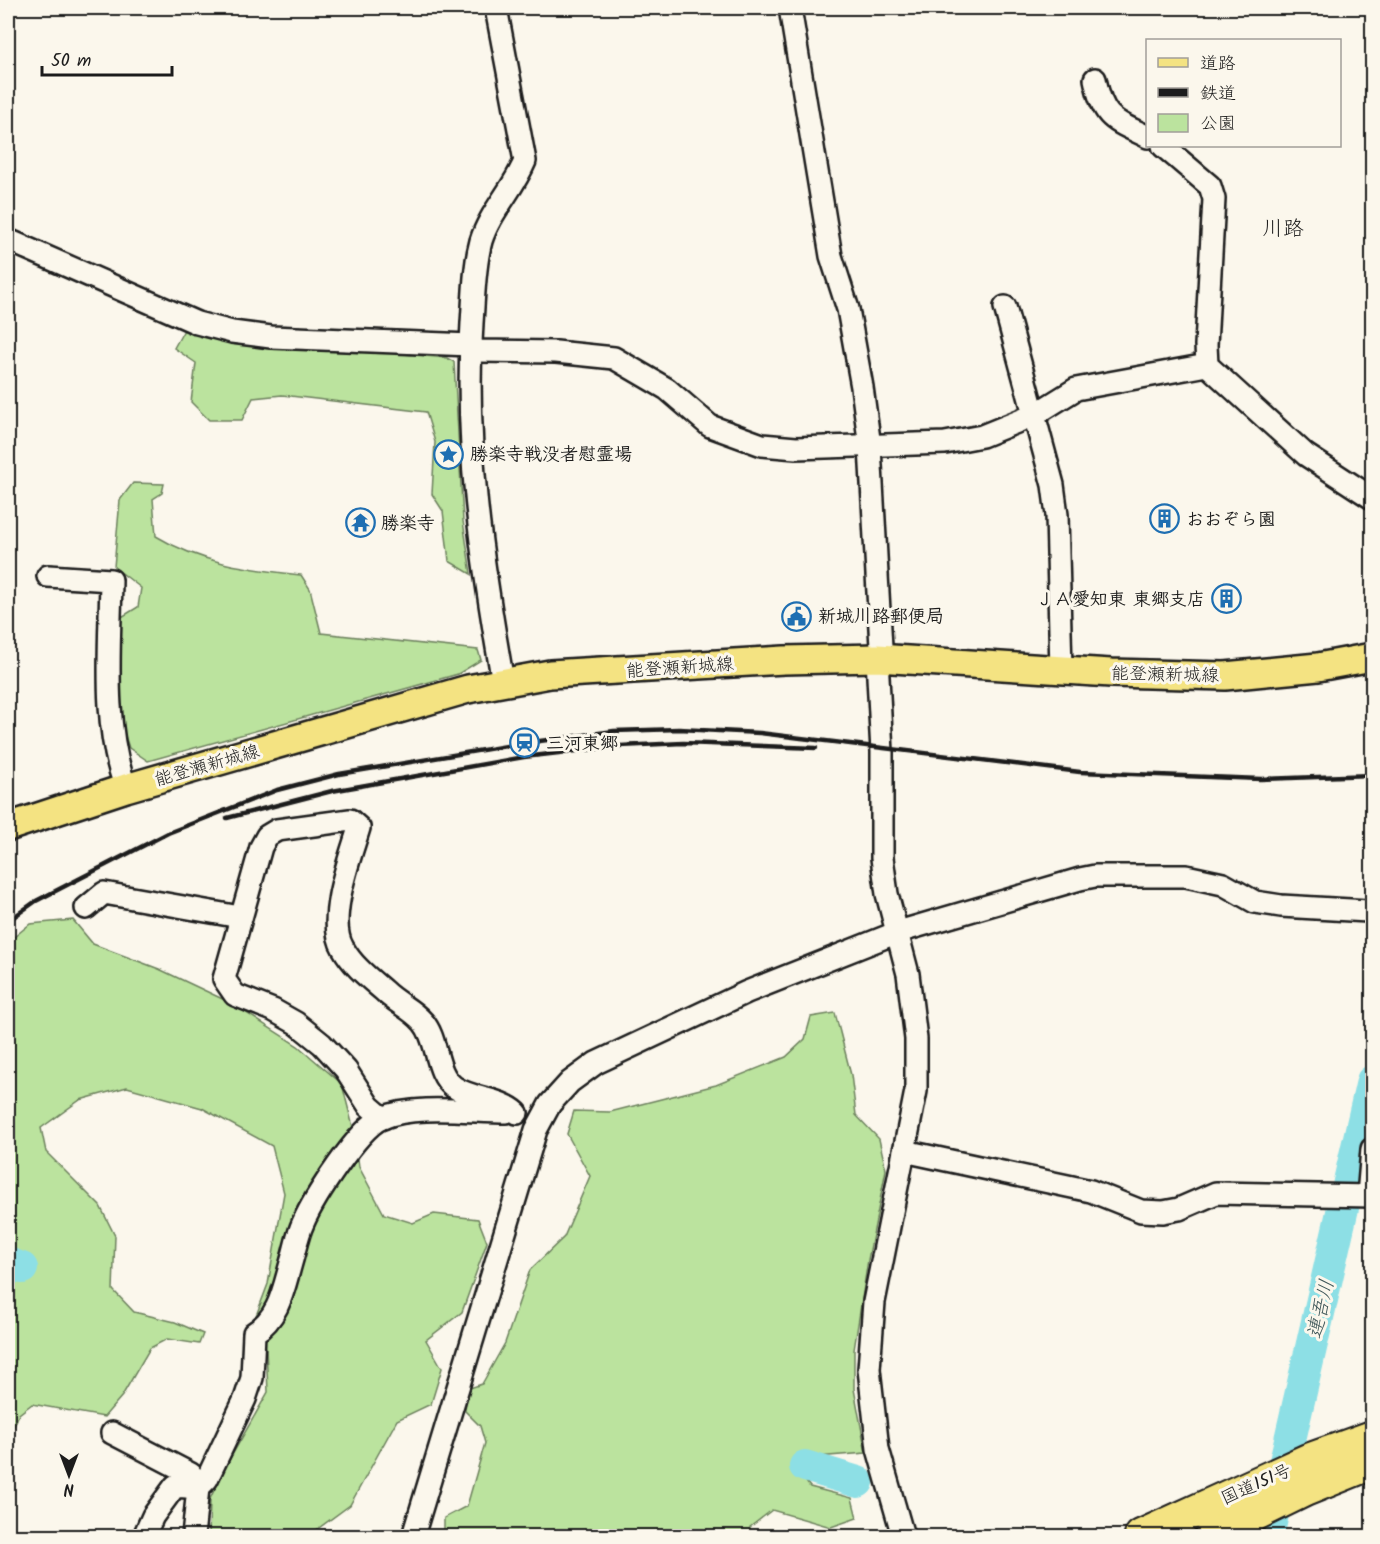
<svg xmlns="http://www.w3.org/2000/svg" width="1380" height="1544" font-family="Kalam,'Klee One',sans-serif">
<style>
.green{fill:#bbe39e;stroke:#6c805d;stroke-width:1.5}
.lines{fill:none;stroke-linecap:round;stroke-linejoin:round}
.river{stroke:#8ddfe5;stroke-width:32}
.minor-casing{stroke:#1c1c1c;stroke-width:26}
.major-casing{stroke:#1c1c1c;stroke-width:32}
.highway-casing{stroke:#1c1c1c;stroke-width:36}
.minor{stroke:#fbf7ec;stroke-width:21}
.major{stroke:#f4e382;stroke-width:27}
.highway{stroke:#f4e382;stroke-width:32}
.rail{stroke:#1c1c1c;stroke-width:4.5}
.labels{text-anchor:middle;stroke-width:6;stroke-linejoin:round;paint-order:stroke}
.poi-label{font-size:18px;font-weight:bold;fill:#1c1c1c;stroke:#fbf7ec;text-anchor:start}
.street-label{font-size:18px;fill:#1c1c1c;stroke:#fbf7ec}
.water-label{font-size:20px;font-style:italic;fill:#3e5658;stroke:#fbf7ec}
.quarter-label{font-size:21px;fill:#1c1c1c;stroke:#fbf7ec}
</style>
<rect width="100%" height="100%" fill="#fbf7ec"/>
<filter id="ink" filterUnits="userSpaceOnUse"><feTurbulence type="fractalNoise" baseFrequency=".0167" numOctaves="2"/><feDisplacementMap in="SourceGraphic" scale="12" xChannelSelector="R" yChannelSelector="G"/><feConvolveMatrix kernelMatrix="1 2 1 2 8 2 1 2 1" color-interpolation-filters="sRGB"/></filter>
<g filter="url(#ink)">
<!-- green -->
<g class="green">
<polygon points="185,328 229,338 447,358 454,362 463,521 471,574 449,561 443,511 432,494 435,442 426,412 282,395 253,398 242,420 209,420 191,402 196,363 174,348"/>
<path d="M133,483L164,484L162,493L153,499L156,536C202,564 249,569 301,575L310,589L321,633L478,650L481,660L458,674L148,761L129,748L113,700L120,618L138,607L141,588L114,567L120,500Z"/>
<polygon points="73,920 93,944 159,969 231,1003 298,1046 342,1084 355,1135 359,1167 384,1214 413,1223 434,1214 478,1219 487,1242 462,1312 426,1340 442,1368 431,1404 397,1420 350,1505 308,1536 209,1536 210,1499 223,1471 268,1392 266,1348 254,1321 268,1284 284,1193 272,1146 202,1108 127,1087 80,1100 41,1128 46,1152 100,1206 115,1236 113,1290 134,1312 175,1322 203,1334 199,1344 167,1339 150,1348 122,1396 104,1417 32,1404 19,1414 8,1441 8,942 30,924"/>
<polygon points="835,1013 851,1075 856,1115 879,1139 886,1170 868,1260 854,1350 854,1389 866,1453 816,1457 796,1469 810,1487 852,1498 857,1518 831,1527 772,1510 750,1527 751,1536 444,1536 444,1518 467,1506 485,1443 480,1426 465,1411 467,1389 482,1384 505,1343 530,1270 564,1237 590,1176 567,1134 574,1111 610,1112 716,1085 786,1057 805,1039 811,1017"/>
</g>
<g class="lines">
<!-- river -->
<g class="river">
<polyline points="8,1263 22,1268"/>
<polyline points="805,1466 858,1482"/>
<polyline points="1268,1536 1372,1081"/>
</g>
<defs>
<g id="minor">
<path d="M496,8L525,161C513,190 490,212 481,241C474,267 474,296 472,323C464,443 482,564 503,682"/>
<polyline points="790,8 831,256 848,309 862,387 870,447 881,647 877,658 882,752 882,858 887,894 908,974 916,1039 916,1091 874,1302 869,1369 878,1449 903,1536"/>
<path d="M1095,79C1103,119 1113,120 1148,137"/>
<polyline points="1163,146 1210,186 1214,199 1206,345 1207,365 1306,455 1372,498"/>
<polyline points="8,240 197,323 232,332 271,337 471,345 477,351 556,352 614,358 667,389 710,426 762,445 796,448 945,443 982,436 1034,415 1076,389 1207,365"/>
<polyline points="1005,307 1053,485 1057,515 1061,670"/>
<path d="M48,576L111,580C110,645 102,727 126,788"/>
<polyline points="86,908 104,893 240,917"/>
<path d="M383,1118L369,1106L346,1070L322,1044L296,1023L273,1010L235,995L224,979L261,847L267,836L277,830L350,820L359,828C350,858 326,920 343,948C353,966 369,978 384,991C396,1003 412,1009 423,1022C439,1040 434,1072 454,1087C473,1100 499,1097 517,1113"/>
<polyline points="904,1151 1091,1191 1141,1211 1163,1212 1179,1209 1216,1193 1372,1196"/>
<polyline points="1368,1196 1372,1149"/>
<polyline points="112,1433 191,1474 198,1488 193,1536"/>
<path d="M144,1536L153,1516L175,1486L198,1488L207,1479L245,1399L252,1378L254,1333C279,1317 283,1291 291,1263C295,1250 297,1236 303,1223C314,1198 358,1129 382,1118C415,1104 470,1112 506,1112"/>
<polyline points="413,1536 536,1130 550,1104 570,1082 596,1063 747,992 898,932 1080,879 1095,876 1186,876 1223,884 1255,902 1281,906 1368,911"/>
</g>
<polyline id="major" points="8,827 126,788 468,689 550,674 784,660 877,658 1111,673 1225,676 1318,667 1372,657"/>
<g id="highway">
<polyline points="1141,1536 1308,1460 1372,1437"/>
<polyline points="1211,1536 1305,1490 1372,1463"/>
</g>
</defs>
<!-- minor casing -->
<use href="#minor" class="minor-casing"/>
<!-- major casing -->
<use href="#major" class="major-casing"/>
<!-- highway casing -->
<use href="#highway" class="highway-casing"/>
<!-- minor -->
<use href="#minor" class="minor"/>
<!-- major -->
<use href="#major" class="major"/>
<!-- highway -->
<use href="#highway" class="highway"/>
<!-- rail -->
<g class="rail">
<polyline points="227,818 332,791 524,757 620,746 683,743 816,748"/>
<polyline points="8,921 36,901 168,833 277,790 339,774 525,743 614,731 679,729 760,733 1080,772 1261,779 1372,775"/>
</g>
</g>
</g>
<!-- icons -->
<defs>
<symbol id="sight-ring" viewBox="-11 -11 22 22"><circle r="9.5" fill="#fbf7ec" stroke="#1f6fb2" stroke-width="1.5"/><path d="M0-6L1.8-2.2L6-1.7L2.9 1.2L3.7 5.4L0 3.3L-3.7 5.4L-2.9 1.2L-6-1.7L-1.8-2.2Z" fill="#1f6fb2"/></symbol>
<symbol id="building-ring" viewBox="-11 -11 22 22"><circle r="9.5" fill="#fbf7ec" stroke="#1f6fb2" stroke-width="1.5"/><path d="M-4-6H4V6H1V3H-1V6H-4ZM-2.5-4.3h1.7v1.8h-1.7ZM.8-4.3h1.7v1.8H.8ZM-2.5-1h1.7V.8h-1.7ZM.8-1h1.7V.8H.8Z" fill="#1f6fb2"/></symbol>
<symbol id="temple-ring" viewBox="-11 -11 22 22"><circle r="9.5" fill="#fbf7ec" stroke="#1f6fb2" stroke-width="1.5"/><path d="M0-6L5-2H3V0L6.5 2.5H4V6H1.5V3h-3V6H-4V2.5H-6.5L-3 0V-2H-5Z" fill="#1f6fb2"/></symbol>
<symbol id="civic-ring" viewBox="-11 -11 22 22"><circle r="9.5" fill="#fbf7ec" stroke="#1f6fb2" stroke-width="1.5"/><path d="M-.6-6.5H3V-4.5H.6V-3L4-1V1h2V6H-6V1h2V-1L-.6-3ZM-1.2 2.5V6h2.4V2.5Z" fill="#1f6fb2"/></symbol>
<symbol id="station-ring" viewBox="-11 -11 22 22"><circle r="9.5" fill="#fbf7ec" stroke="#1f6fb2" stroke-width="1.5"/><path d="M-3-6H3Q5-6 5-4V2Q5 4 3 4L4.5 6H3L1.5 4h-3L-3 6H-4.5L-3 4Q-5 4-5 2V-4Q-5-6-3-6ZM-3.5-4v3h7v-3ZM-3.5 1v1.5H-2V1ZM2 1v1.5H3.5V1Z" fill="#1f6fb2"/></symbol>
</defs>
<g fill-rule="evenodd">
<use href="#sight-ring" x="432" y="438" width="33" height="33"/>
<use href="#building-ring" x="1148" y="502" width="33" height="33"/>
<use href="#temple-ring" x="344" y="506" width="33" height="33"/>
<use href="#building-ring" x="1210" y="582" width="33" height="33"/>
<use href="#civic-ring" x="780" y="600" width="33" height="33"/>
<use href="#station-ring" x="508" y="726" width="33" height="33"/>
</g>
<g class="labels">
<!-- poi labels -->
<g class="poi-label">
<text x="470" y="460">勝楽寺戦没者慰霊場</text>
<text x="1186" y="525">おおぞら園</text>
<text x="381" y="529">勝楽寺</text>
<text x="1205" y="605" text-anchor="end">ＪＡ愛知東 東郷支店</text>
<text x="818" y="622">新城川路郵便局</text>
<text x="546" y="749">三河東郷</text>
</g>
<!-- street labels -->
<g class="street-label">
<text transform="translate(680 667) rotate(-4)" y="6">能登瀬新城線</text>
<text transform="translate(1165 674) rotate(1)" y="6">能登瀬新城線</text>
<text transform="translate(207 765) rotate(-16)" y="6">能登瀬新城線</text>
<text transform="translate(1256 1484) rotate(-24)" y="6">国道151号</text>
</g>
<!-- water labels -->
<g class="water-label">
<text transform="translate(1320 1309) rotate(-77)" y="7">連吾川</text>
</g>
<!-- quarter labels -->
<g class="quarter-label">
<text x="1283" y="235">川路</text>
</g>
</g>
<!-- margin -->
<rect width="1380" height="1544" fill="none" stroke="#fbf7ec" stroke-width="30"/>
<rect x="15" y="15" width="1350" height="1514" fill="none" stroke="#1c1c1c" stroke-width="2" filter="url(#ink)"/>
<!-- legend -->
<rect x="1146" y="39" width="195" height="108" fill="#fbf7ec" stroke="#a29f99" stroke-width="1.5"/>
<rect x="1158" y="58" width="30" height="9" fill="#f4e382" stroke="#a29f99" stroke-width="1.5"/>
<text x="1200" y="69" font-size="18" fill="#1c1c1c">道路</text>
<rect x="1158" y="88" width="30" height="9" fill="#1c1c1c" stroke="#a29f99" stroke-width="1.5"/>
<text x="1200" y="99" font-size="18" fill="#1c1c1c">鉄道</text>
<rect x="1158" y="114" width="30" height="18" fill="#bbe39e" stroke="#a29f99" stroke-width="1.5"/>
<text x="1200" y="129" font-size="18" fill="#1c1c1c">公園</text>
<!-- north arrow -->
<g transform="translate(69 1475) rotate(180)" stroke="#fbf7ec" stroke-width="4.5" paint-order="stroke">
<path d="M0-4.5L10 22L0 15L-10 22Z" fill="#1c1c1c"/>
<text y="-9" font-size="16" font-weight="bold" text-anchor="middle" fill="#1c1c1c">N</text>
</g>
<!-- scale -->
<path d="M42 66v9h130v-9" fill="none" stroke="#1c1c1c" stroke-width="3"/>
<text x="51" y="66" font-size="18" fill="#1c1c1c" stroke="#fbf7ec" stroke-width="4.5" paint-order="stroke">50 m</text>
</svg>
